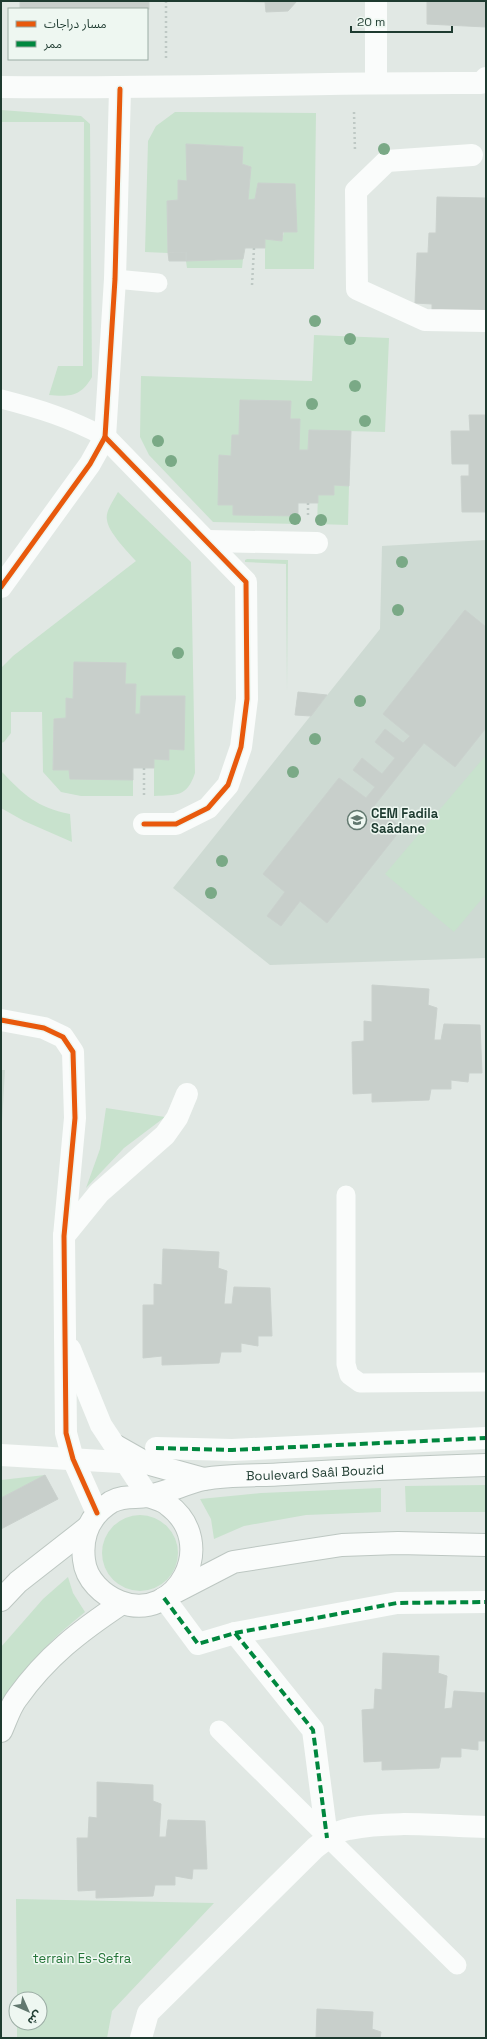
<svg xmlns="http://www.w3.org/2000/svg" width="487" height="2039" font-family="'Space Grotesk','Noto Sans Arabic',sans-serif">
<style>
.built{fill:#cedad3}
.green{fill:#c8e2cd}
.building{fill:#c8cfcb;stroke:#cad1cd}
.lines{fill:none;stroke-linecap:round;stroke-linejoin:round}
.secondary-casing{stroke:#bdc7c2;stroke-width:24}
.path{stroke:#bec8c4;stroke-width:2.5;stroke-dasharray:2 3;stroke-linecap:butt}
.lane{stroke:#fafcfb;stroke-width:19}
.street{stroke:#fafcfb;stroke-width:22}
.secondary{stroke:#fafcfb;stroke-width:22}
.quiet{stroke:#00873e;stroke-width:4;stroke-dasharray:8 4;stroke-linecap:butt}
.cycleway-casing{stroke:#eef7f1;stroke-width:8}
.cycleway{stroke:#e8590c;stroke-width:5}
.tree{fill:#7aa986}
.labels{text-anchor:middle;stroke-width:3;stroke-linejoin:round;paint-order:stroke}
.poi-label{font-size:13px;font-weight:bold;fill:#1e3b30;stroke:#eef7f1;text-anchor:start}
.street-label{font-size:13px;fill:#1e3b30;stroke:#eef7f1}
.park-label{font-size:13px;fill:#257539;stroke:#eef7f1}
</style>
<rect width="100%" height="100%" fill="#e1e8e4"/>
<!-- built -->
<g class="built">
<polygon points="486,540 486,958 270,965 173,888 380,629 382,546"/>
<polygon points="1,1070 5,1070 1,1140"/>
</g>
<!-- green -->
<g class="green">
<path d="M1,110L81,116L90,124L92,377C81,396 71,397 49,395L58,366H83L84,122H1Z"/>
<polygon points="175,112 316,113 314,269 265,269 265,239 282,241 294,184 258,183 255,199 248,200 251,167 242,164 243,147 187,144 187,181 178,180 178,200 167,201 168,253 145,252 148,141 156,126"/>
<polygon points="243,259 242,268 187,268 186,261"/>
<polygon points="314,335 389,338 385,432 309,430 308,450 299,450 300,419 290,419 291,401 240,400 239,435 231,456 220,455 219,505 233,505 298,516 298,524 213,522 149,455 140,437 141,376 312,381"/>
<polygon points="334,485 349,486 348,525 317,524 318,495"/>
<path d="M118,492L191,562L195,773C187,797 177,795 154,796V759L169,760V749L183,750L184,696H141L140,714H135L136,684H125L126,663L74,662L73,699H66V718L54,719L53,770H69L70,779L133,780V796H81L61,792L43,772L42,712H11V733L4,742L1,743V668L13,656L136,561C128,552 108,532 107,520C105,511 114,500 118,492Z"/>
<polygon points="247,559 288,560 287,692 286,564 245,562 245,560"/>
<polygon points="486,755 486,894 454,932 385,874"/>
<path d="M1,771C24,795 36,807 70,814L72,842L24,821L1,808Z"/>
<polygon points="106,1108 165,1117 124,1148 86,1188 100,1149"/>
<polygon points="45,1475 1,1498 1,1480"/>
<polygon points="486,1485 486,1512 406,1512 405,1486"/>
<polygon points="381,1488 381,1512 306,1515 244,1526 214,1539 211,1519 200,1499 261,1493"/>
<circle cx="140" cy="1553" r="38"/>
<path d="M68,1577L73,1593L85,1612C52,1638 24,1667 1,1702V1647L43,1599Z"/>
<polygon points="16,1899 214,1903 112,2011 107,2038 17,2038 17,2023 40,2023 40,1999 17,1999"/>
</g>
<!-- building -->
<g class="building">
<rect x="20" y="1" width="129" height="8"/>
<polygon points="217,1 297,1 288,11 266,12 265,2"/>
<polygon points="427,1 486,1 486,27 427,24"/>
<polygon points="186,144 243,147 242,164 251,167 248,200 255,199 258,183 295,184 297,232 283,232 282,241 265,239 265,248 245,248 243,259 186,261 186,252 168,253 167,201 178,200 178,180 187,181"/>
<polygon points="437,197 486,198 486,313 432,313 432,304 415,303 417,253 428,253 429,233 436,233"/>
<polygon points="186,252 186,261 169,261 168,253"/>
<polygon points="240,400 291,401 290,419 300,419 299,450 308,450 309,430 351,431 349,486 334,485 334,495 318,495 318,503 298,503 298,516 233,515 233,505 218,505 219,455 231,456 232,435 239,435"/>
<polygon points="469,415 486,415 486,512 462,512 461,476 469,476 469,464 452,464 451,431 470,431"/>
<polygon points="465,610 486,627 486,728 455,767 424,743 374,806 402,828 327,923 300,901 281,926 267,916 285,892 263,874 339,778 366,798 375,787 353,770 362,758 382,774 395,758 375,742 385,729 403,743 410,736 383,714"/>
<polygon points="74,662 126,663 125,684 136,684 135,714 140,714 141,696 185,696 184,750 169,749 169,760 154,759 154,768 133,768 133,780 70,779 69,770 53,770 54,719 66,718 66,698 73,699"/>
<polygon points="298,692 327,695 311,716 295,715"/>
<polygon points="372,985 429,989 428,1005 437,1008 434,1040 441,1040 444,1024 480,1025 482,1073 469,1073 468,1082 451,1080 451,1089 431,1089 429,1100 372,1102 372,1093 353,1094 352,1042 364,1041 364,1021 372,1022"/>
<polygon points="163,1249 219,1252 218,1268 227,1271 224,1304 232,1304 234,1287 270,1288 272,1336 258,1336 258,1346 241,1343 241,1352 221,1352 219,1363 162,1365 162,1356 143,1358 143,1305 154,1305 154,1284 162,1285"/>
<polygon points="45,1475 58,1499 1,1529 1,1498"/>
<polygon points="383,1653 439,1656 438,1673 447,1676 444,1709 452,1708 454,1691 486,1693 486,1741 478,1741 478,1750 461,1748 461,1757 441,1757 439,1768 382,1770 382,1761 364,1762 362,1710 374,1709 375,1689 382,1690"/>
<polygon points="97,1782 153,1785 153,1801 161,1804 159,1837 166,1837 168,1820 205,1821 207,1869 193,1869 192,1879 175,1876 175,1885 155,1885 153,1896 96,1898 96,1890 78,1891 77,1838 88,1838 89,1817 97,1818"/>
<polygon points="317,2009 373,2012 372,2029 381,2032 380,2038 316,2038"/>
</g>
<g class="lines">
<defs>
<g id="secondary">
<polyline points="116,1446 146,1463 204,1479"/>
<path id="s1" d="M148,1496C154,1498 162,1500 167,1504C221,1543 176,1624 120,1602C103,1595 86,1580 84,1560C81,1536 90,1515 111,1502C123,1495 135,1498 148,1496C167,1493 185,1483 204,1479C229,1474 260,1476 286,1474C353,1470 419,1467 486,1465"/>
<polyline points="175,1592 233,1562 342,1545 398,1543 486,1545"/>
<polyline points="1,1600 18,1582 87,1528"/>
<path d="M1,1731C6,1720 10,1707 17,1698C47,1656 80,1631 122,1603"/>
</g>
</defs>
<!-- secondary casing -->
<use href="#secondary" class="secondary-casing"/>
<!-- path -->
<g class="path">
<polyline points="166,58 166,1"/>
<polyline points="354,112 355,151"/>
<polyline points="252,285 254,248"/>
<polyline points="308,515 308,503"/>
<polyline points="144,768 144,795"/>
</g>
<!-- lane -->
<g class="lane">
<polyline points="115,279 158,283"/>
<path d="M1,399C40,409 69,418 105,437"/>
<polyline points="346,1195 346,1364 349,1375 360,1383 486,1382"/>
<polyline points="219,1730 457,1965"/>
</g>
<!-- street -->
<g class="street">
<polyline points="376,1 376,83"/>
<path d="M1,87C161,89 321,82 481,83L486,78"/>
<polyline points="472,155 387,161 356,191 357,289 425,320 486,321"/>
<polyline points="105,437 246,582 247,699 241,747 228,785 208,808 176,824 144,824"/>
<polyline points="208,541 317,543"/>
<polyline points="1,587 90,464 105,437 115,279 120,89"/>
<polyline points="1,1020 44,1028 63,1037 73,1052 75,1118 64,1236 66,1433 73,1459 97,1513"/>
<polyline points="64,1236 99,1193 165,1135 177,1118 187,1094"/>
<polyline points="70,1349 101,1425 148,1496"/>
<polyline points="156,1448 232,1450 486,1438"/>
<polyline points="1,1455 137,1463"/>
<polyline points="164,1598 198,1644 235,1633 313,1730 327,1838"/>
<polyline points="235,1633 397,1603 486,1602"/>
<path d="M141,2038L148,2013L315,1848C325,1840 336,1831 349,1829C390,1820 444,1826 486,1827"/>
</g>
<!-- secondary -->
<use href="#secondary" class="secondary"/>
<!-- quiet -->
<g class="quiet">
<polyline points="156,1448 232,1450 486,1438"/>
<polyline points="164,1598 198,1644 235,1633 313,1730 327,1838"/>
<polyline points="235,1633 397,1603 486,1602"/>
</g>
<defs>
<g id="cycleway">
<polyline points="105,437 246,582 247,699 241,747 228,785 208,808 176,824 144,824"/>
<polyline points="1,587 90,464 105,437 115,279 120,89"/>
<polyline points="1,1020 44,1028 63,1037 73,1052 75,1118 64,1236 66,1433 73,1459 97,1513"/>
</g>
</defs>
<!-- cycleway casing -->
<use href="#cycleway" class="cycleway-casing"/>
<!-- cycleway -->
<use href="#cycleway" class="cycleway"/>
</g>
<!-- trees -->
<g class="tree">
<circle cx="384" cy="149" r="6"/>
<circle cx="315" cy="321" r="6"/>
<circle cx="350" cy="339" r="6"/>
<circle cx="355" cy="386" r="6"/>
<circle cx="312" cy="404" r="6"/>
<circle cx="365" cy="421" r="6"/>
<circle cx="158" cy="441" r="6"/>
<circle cx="171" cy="461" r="6"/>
<circle cx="295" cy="519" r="6"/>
<circle cx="321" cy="520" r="6"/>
<circle cx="402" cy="562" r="6"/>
<circle cx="398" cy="610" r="6"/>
<circle cx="178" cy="653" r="6"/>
<circle cx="360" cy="701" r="6"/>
<circle cx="315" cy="739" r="6"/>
<circle cx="293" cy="772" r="6"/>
<circle cx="222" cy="861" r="6"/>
<circle cx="211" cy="893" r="6"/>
</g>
<!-- icons -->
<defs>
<symbol id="school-ring" viewBox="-11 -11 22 22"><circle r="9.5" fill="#eef7f1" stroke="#62786f" stroke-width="1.5"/><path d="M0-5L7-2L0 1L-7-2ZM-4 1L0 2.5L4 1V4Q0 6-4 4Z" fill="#62786f"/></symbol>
</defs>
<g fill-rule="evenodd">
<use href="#school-ring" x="346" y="809" width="22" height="22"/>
</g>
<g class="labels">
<!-- poi labels -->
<g class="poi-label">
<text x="371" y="818">CEM Fadila<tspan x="371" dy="15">Saâdane</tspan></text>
</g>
<!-- street labels -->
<g class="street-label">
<text dy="5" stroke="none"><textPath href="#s1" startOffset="512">Boulevard Saâl Bouzid</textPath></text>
</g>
<!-- park labels -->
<g class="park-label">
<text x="82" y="1963">terrain Es-Sefra</text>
</g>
</g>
<!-- border -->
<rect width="487" height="2039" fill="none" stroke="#1e3b30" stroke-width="4"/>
<!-- legend -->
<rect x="8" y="8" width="140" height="52" fill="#eef7f1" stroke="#9baca4"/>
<rect x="16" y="21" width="20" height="6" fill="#e8590c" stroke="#9baca4"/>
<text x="44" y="28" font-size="12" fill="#1e3b30">مسار دراجات</text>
<rect x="16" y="41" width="20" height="6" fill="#00873e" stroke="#9baca4"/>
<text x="44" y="48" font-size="12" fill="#1e3b30">ممر</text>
<!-- north arrow -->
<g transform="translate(28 2011) rotate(135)"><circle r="19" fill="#eef7f1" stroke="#9baca4"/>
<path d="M0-3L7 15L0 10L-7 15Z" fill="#62786f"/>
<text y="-6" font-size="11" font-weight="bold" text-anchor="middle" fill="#1e3b30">ش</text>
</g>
<!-- scale -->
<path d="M351 26v6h101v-6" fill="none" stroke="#1e3b30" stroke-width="2"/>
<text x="357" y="26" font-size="12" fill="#1e3b30" stroke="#eef7f1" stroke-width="3" paint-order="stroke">20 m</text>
</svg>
